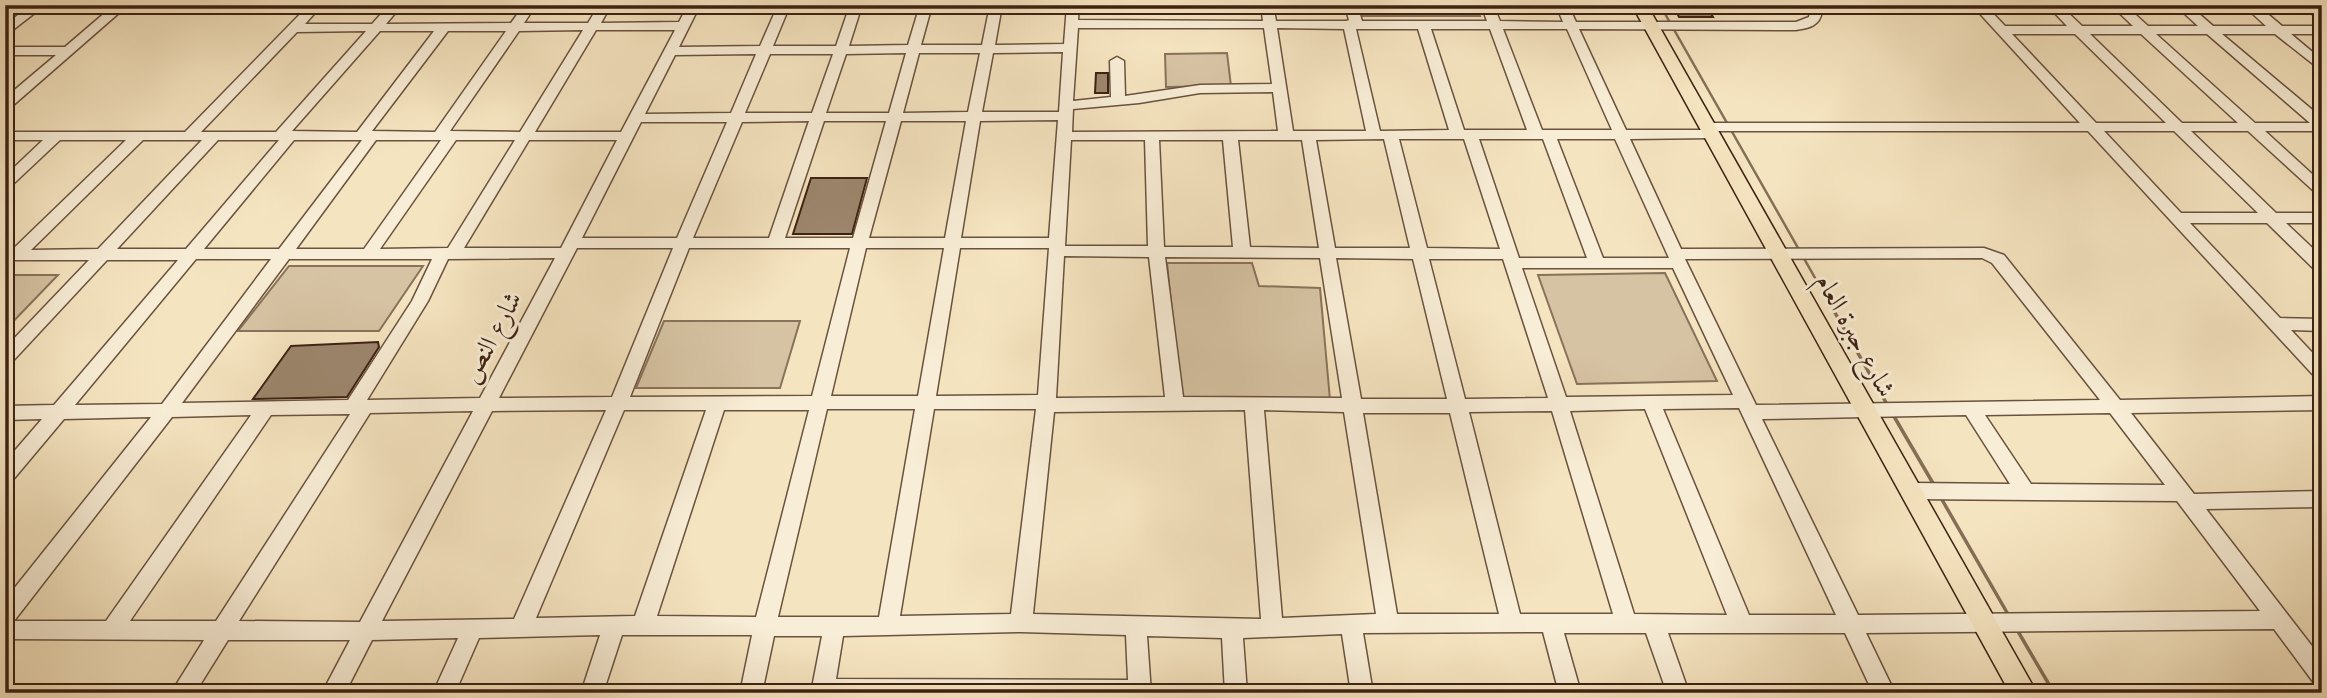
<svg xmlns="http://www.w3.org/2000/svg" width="2327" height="698" font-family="Cardo,Amiri,serif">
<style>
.green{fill:#d6c3a3;stroke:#89725b;stroke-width:2}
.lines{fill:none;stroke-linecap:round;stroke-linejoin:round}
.stream-far1{stroke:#856e57;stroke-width:2.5}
.stream{stroke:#856e57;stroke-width:3.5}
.building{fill:#9c866d;stroke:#3c2113;stroke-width:2}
.minor-casing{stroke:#6a523e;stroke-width:3}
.major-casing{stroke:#3c2113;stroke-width:3}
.minor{fill:#f8edd6;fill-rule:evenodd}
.major{fill:#f5e4c0;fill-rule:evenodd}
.labels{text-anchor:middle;stroke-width:6;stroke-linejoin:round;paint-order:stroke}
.street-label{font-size:26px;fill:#3c2113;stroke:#f8edd6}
</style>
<rect width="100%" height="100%" fill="#f5e4c0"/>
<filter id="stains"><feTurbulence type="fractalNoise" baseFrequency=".00286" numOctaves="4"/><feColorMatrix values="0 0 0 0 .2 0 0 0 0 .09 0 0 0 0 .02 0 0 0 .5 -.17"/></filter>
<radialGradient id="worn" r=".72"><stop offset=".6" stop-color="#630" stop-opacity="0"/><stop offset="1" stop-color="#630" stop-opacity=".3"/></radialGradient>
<!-- green -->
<g class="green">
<polygon points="1361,5 1476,5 1480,16 1363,16"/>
<polygon points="1227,53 1231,86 1166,87 1165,54"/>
<polygon points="1167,263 1252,263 1259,286 1320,288 1330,400 1181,400"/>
<polygon points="289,266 423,266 379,331 238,331"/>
<polygon points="1665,273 1717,381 1577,384 1538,275"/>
<polygon points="5,275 58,275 5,330"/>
<polygon points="664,321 800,321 780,388 636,388"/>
</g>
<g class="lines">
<!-- stream-far1 -->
<polyline class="stream-far1" points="1660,5 1827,299"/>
<!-- stream -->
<g class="stream">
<polyline points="1826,297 1888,406"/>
<polyline points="1892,413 1934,485"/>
<polyline points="1941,498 2009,616"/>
<polyline points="2016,628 2054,693"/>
</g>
</g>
<!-- building -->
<g class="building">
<polygon points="1673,5 1706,5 1713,17 1679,17"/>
<polygon points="1096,73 1108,73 1108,93 1095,93"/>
<polygon points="811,178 867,178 852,234 793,234"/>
<polygon points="378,342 379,347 347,397 253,399 291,346"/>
</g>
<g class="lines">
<defs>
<g id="minor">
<polygon points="31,5 45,5 5,36 5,25"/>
<polygon points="114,5 128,5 10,108 5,109 5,98 56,55 5,55 5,47 65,47"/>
<path d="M309,5H322L305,24H372L389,5H402L386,24L511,23L524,5H536L524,23H588L599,5H611L601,23L679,22L688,5H700L679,47L760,46L778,5H790L773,46H836L850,5H862L849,46L908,45L920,5H932L921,45H982L990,5H1002L995,45L1064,44L1067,5H1079L1078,20L1263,21L1261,5H1273L1276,21H1346L1349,20L1345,5H1357L1362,21H1487L1481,5H1493L1500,21L1563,22L1556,5H1568L1576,22H1796L1809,17L1810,11L1805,5H1818L1822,11C1820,26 1809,28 1796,30L1579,29L1626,130H1702V124L1707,123H2080L1972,5H1985L2005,26H2067L2047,5H2060L2082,26H2133L2111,5H2125L2148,26H2198L2175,5H2189L2213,26H2266L2243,5H2257L2282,26H2322V34H2291L2322,60V71L2275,34H2222L2322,118V131H2265L2322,183V196L2317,194L2248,131H2191L2276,213H2322V223H2286L2322,257V272L2316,271L2267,223H2190L2280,318L2322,319V331L2291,330L2322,363V380L2316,378L2088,131H1716V137L1711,138L1630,139L1681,249L1984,248L2004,255L2120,400L2322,396V410L2131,413L2194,494L2322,491V507L2206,509L2322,659V686L2314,683L2274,629L1866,633L1895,693H1873L1845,633H1668L1689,693H1667L1646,633H1564L1581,693H1559L1543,632L1363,633L1373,693H1351L1342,634L1243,638L1247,693H1225L1222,638L1147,636L1151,693H811L822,636H774L762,693H740L752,635H622L603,693H581L600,635L479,638L455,693H433L458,638L372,640L345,693H322L350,640H228L195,693H171L204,640L5,639V600L151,417L64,419L12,481L5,483V462L42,419L5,420V406L54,405L178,260H107L11,363L5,365V348L89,260H5V250H12L126,140H60L10,187L5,188V176L43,140H5V132H185ZM1078,28H1264L1272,84L1200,85L1125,96L1124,61L1117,57L1110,61L1111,97L1073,101ZM1277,28L1344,29L1366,131H1293ZM1356,29H1418L1449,130L1380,131ZM1431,29H1490L1527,130H1464ZM1503,29H1567L1612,130H1542ZM583,30L520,132L450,131L519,31ZM596,30H675L621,132H535ZM366,31L276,132H201L297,32ZM380,31H434L357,132L292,131ZM448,31H506L435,132L372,131ZM2012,34H2075L2166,123H2096ZM2090,34H2141L2238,123H2182ZM2156,34H2207L2310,123H2255ZM1063,52L1059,112H982L993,53ZM906,53L889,113H826L846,54ZM919,53H980L968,112L903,113ZM756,54L731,113L645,114L675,55ZM770,54H833L812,113H745ZM1273,92L1278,131L1072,132L1073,109L1139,103L1200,93ZM1058,120L1049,238H961L980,121ZM809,121L769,238H693L742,122ZM824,121H886L853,238H785ZM901,121H966L945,238H869ZM641,122H727L677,238H582ZM2104,131H2174L2258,213H2181ZM1384,139L1410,248H1335L1316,140ZM1399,139H1464L1500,249L1427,248ZM1479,139H1543L1587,258H1519ZM1557,139H1615L1669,258H1603ZM143,140H202L98,249L31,250ZM218,140H279L186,249H117ZM294,140H362L279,249H204ZM376,140H441L364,249H296ZM456,140H515L448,248L380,249ZM529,140H617L561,248H464ZM1071,140H1145L1148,246H1065ZM1159,140H1223L1233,247H1164ZM1238,140H1302L1319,248L1250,247ZM577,248H673L612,397L499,398ZM689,248H850L812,396L630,397ZM866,248H944L918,396H831ZM960,248H1049L1038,395L936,396ZM1064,256L1149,257L1165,397L1056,398ZM1165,257L1320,258L1342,398L1183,397ZM555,258L480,398L367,400L428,301L448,259ZM1336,258L1413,259L1447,399H1361ZM1982,258L1992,263L2100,400L1756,405L1685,259ZM196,259H271L162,404L75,405ZM289,259H432L412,301L348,400L182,403ZM1429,259H1503L1548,398L1465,399ZM1522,268H1673L1733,395L1566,397ZM1739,408L1741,412L1836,615H1749L1663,409ZM827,409H915L879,617H778ZM934,409H1036L1011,614L900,616ZM1645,409L1727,615L1634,614L1570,411ZM606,410L514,619L382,621L492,411ZM624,410H706L635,616L536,618ZM724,410H809L756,617L657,616ZM1245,410L1261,619L1033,614L1054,412ZM1264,410L1344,412L1376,614L1282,618ZM473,411L360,622L239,621L370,413ZM1552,411L1613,614H1520L1469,412ZM1363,413H1450L1499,614H1397ZM2110,413L2165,485L2031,484L1985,415ZM350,414L216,621H130L271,415ZM251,415L106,621H14L172,417ZM1966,415L2010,484L1912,483L1905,486L1902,491L1905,496L1912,499L2177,501L2260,611L1858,615L1762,419ZM1021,632L1126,635L1128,680L836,679L843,636Z"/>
<polygon points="2300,5 2314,5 2322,11 2322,21"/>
</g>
<polygon id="major" points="1632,5 1647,5 2037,693 2010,693"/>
</defs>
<!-- minor casing -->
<use href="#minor" class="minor-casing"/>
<!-- major casing -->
<use href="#major" class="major-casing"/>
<!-- minor -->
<use href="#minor" class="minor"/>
<!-- major -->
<use href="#major" class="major"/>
</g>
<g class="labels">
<!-- street labels -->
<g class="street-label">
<text transform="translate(1856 335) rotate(61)" y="9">شارع جبرة العام</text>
<text transform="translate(491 337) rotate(-62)" y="9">شارع النص</text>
</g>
</g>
<!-- margin -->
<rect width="2327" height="698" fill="none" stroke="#f5e4c0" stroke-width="28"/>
<rect x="7" y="7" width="2313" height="684" fill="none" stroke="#3c2113" stroke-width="3.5"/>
<rect x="14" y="14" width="2299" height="670" fill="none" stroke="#3c2113" stroke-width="2"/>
<rect width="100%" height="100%" filter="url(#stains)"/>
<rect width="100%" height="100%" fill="url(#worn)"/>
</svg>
